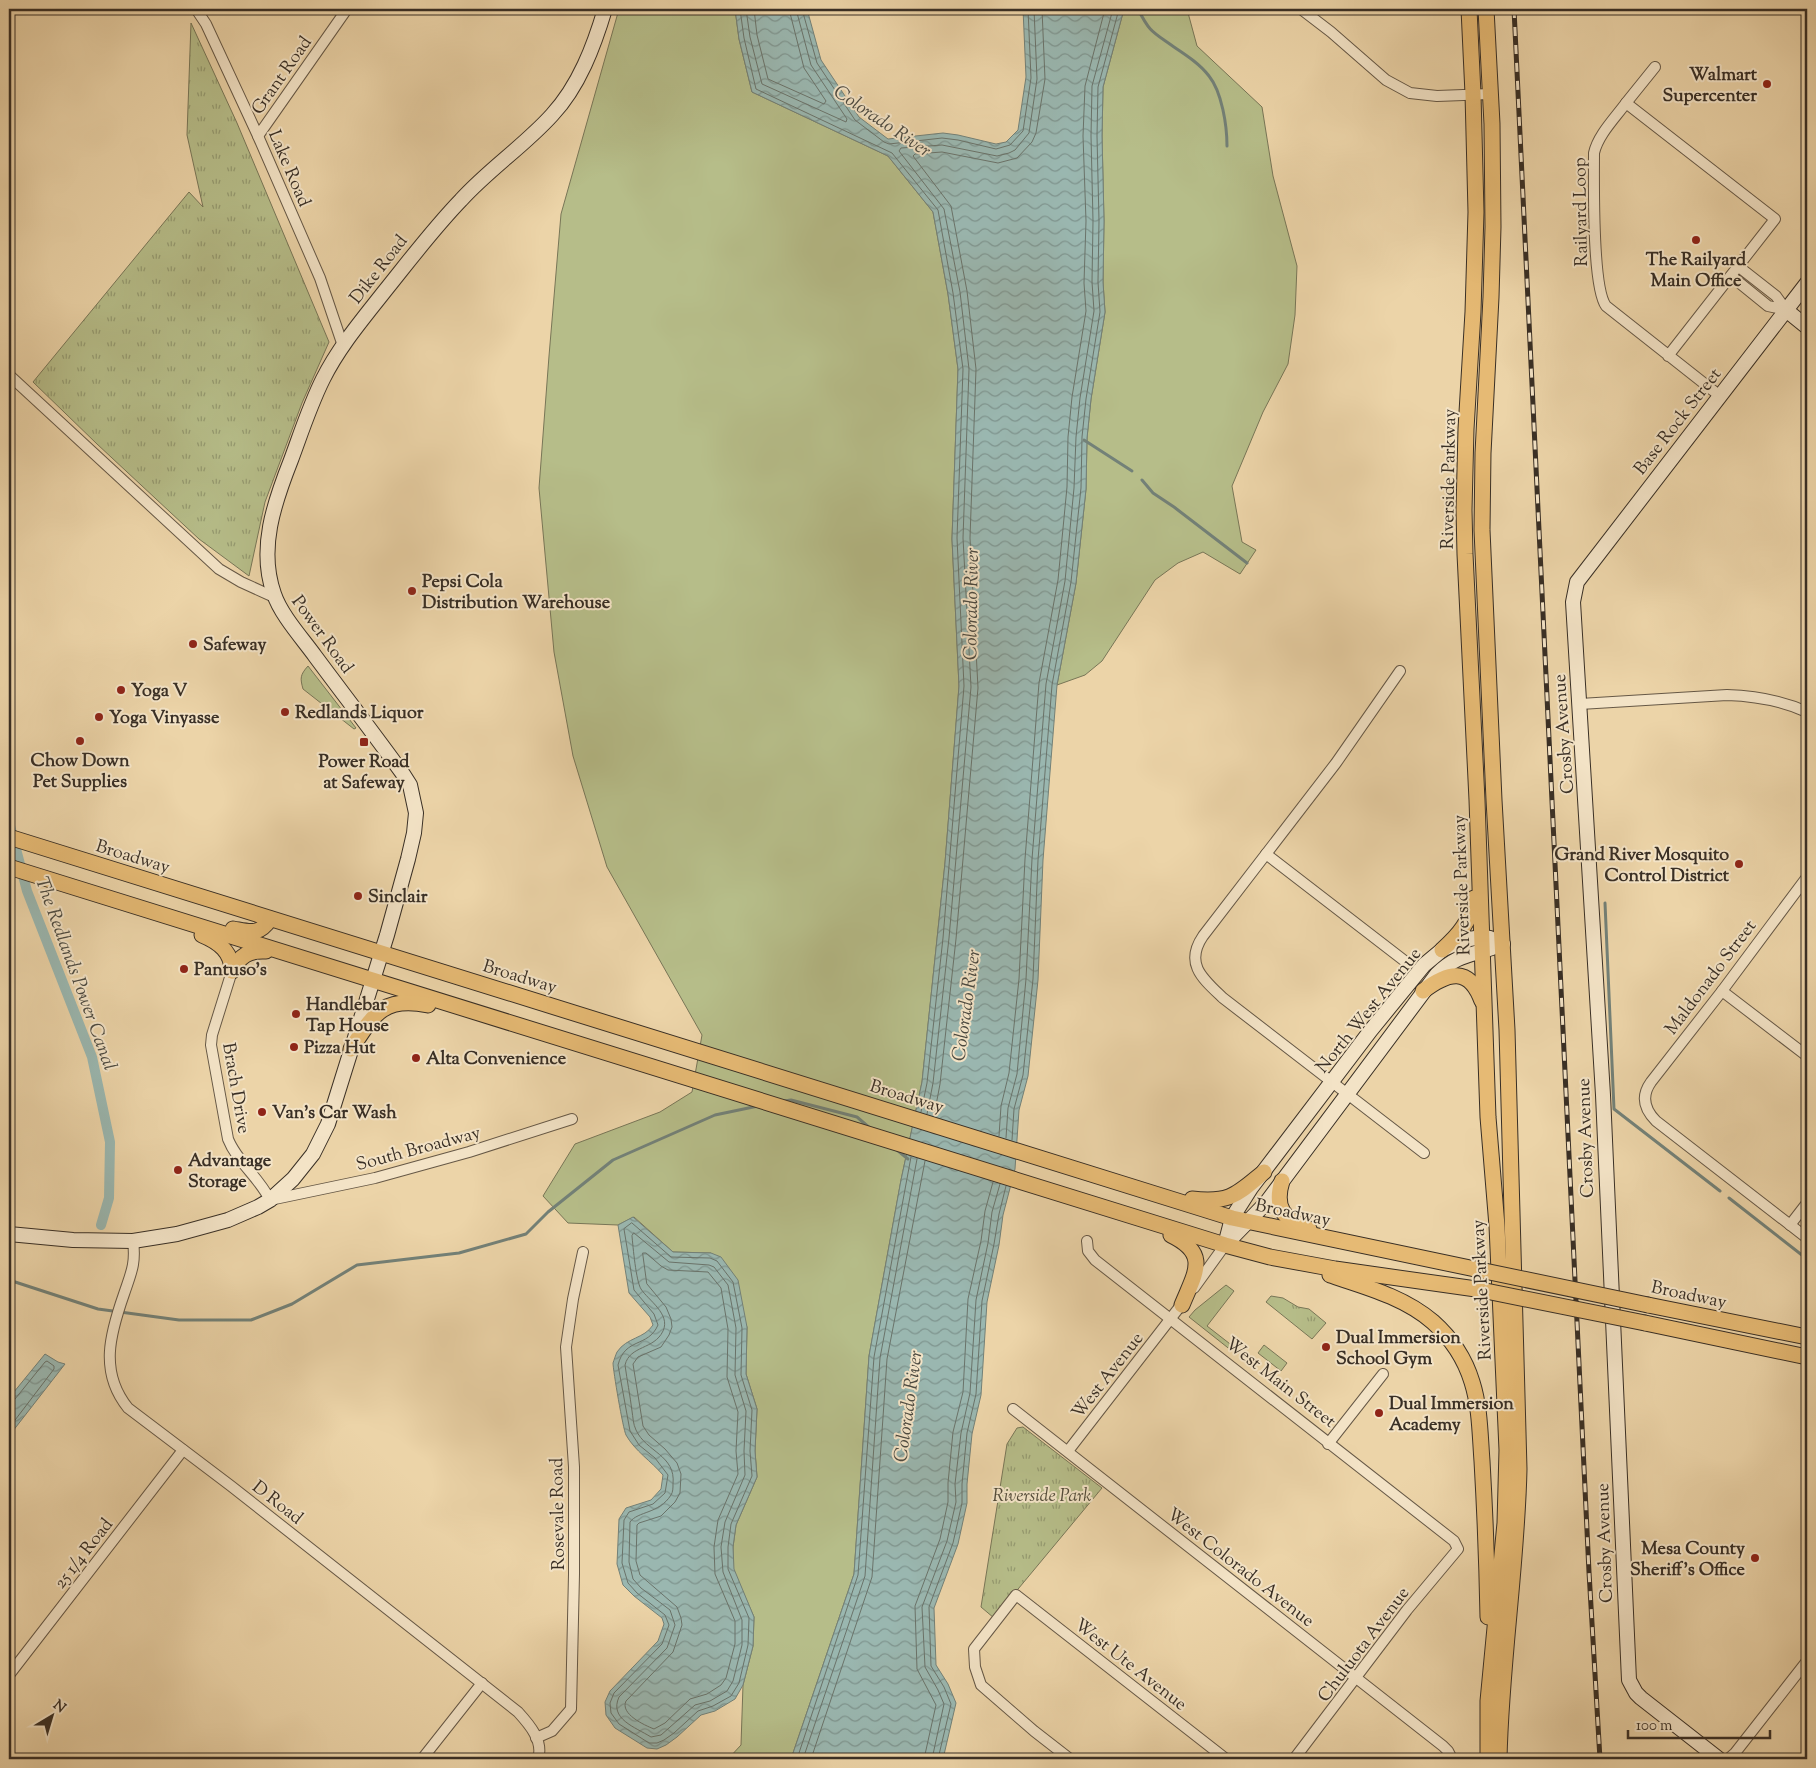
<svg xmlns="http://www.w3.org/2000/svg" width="1816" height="1768" font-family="'Sorts Mill Goudy',serif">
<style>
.grass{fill:#b6bd89;stroke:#787657}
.park{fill:url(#park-tufts);stroke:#787657}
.water{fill:url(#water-waves);stroke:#738178}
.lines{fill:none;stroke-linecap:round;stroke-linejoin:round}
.shore{stroke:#6a736a;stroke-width:1}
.stream{stroke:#738178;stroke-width:3}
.canal{stroke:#9ab7b0;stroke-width:10}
.street-casing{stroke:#665846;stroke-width:12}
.secondary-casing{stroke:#392f25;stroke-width:16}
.primary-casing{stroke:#392f25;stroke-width:17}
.street{stroke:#f3e3c6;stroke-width:10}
.secondary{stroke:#f3e3c6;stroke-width:14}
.primary{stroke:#e6ba74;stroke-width:15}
.rail-casing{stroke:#392f25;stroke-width:5}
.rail{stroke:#f3e3c6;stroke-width:3;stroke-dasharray:9;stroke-linecap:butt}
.primary-bridge-casing{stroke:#392f25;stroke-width:17;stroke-linecap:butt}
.primary-bridge{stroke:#e6ba74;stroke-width:15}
.poi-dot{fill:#8f2418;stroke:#f3e3c6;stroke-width:2}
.labels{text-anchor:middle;stroke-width:4;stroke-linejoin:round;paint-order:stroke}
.poi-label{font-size:18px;font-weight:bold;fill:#392f25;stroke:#f3e3c6;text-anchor:start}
.street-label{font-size:18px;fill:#392f25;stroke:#f3e3c6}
.park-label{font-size:18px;font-style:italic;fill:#524b39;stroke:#f3e3c6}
.water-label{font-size:19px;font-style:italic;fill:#4c4a41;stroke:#f3e3c6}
</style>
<defs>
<pattern id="park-tufts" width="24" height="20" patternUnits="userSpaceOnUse" patternTransform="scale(1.25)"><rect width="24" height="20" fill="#b6bd89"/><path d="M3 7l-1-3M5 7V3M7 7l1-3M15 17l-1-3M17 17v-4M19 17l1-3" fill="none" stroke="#959a70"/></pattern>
<pattern id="water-waves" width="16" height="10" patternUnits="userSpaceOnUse" patternTransform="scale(1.25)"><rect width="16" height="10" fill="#9ab7b0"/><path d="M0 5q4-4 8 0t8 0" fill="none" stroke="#7f958f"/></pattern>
</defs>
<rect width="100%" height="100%" fill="#ecd4a8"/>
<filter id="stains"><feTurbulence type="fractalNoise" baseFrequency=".004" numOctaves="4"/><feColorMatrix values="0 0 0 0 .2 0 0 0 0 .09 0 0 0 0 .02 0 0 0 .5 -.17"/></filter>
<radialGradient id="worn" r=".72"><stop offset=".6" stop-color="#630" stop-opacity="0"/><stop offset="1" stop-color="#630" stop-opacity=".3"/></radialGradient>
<!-- grass -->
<g class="grass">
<polygon points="619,9 735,9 739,39 752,92 888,156 933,212 948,294 958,369 952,539 959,686 945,863 922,1082 901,1180 869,1356 854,1574 791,1759 728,1759 741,1745 743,1685 753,1646 754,1617 733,1569 733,1547 736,1525 757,1477 755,1451 757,1409 746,1374 747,1327 711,1253 673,1252 634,1217 618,1225 568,1223 543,1196 575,1144 660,1112 692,1092 702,1035 607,867 573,756 554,652 539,488 549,356 561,214"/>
<polygon points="1124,9 1187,9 1197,46 1262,107 1273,176 1297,266 1295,315 1288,364 1263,412 1232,486 1242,542 1256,550 1240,574 1203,552 1178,563 1155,580 1102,661 1085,675 1057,685 1076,583 1086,489 1087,438 1091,399 1105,312 1103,282 1104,221 1102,136 1103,87"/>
<path d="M308,666L356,728L354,729L303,689C300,678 300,675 308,666Z"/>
<polygon points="1226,1285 1234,1291 1207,1326 1234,1347 1232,1351 1189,1317 1195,1310"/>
<polygon points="1264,1345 1287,1363 1281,1371 1258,1353"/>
</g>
<!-- park -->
<g class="park">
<polygon points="191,23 237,123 329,342 302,403 265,502 249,576 199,539 97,444 33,382 189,192 203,207 187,135"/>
<polygon points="1271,1296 1283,1298 1298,1307 1309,1309 1326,1323 1312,1339 1266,1302"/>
<polygon points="1023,1427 1102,1488 994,1618 981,1607 1007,1444 1017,1428"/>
</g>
<!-- water -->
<g class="water">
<polygon points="735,9 807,9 821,60 859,117 888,139 943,133 958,135 996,144 1006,142 1018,130 1026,77 1023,9 1124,9 1103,87 1102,136 1104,221 1103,282 1105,312 1091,399 1087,438 1086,489 1076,583 1057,685 1043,860 1038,980 1028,1076 1019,1110 1015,1169 1003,1215 999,1245 987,1302 981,1395 972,1434 967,1484 967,1503 958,1544 934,1608 936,1665 948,1684 956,1703 943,1759 791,1759 854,1574 869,1356 901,1180 922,1082 945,863 959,686 952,539 958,369 948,294 933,212 888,156 752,92 739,39"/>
<path d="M633,1217L673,1252L711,1253L721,1257L738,1280L747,1327L746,1374L757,1409L755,1451L757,1477L736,1525L733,1547L734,1569L754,1617L753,1646L743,1685L735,1699L715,1711L701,1715L677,1737L666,1745L657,1749L647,1748L615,1728L606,1715L605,1702L610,1691L658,1641L664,1624L662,1618L634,1596L623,1585L617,1564L619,1519L626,1508L651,1500L661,1489L663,1475C651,1461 635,1451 626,1435C623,1429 613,1370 613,1363C614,1360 616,1354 617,1352C627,1337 644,1339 653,1325L650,1317L629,1293L618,1225Z"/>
<polygon points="45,1354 58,1362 65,1364 9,1436 9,1398"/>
</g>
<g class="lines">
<!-- shore -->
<g class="shore">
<polyline points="740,9 744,38 756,89 892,153 938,210 953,293 963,369 957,538 964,686 943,938 927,1083 921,1112"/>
<polyline points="746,9 750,37 762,84 846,122 847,119 811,65 796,9"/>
<polyline points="754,9 757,35 768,79 824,104 826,101 804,68 789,9"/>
<polyline points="802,9 817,63 855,120 884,142 889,144 942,138 958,140 996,149 1010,145 1023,131 1031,78 1028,9"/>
<polyline points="927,1114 933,1083 949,938 971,687 963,538 969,369 960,292 944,209 899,151 901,148 942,145 997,156 1009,153 1015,150 1029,133 1037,79 1034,9"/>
<polyline points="934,1116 940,1084 956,939 978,688 970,538 976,369 967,291 951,206 913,156 915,154 942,152 998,163 1017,158 1032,142 1036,133 1045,79 1042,9"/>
<polyline points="999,1136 1001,1106 1009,1073 1019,979 1025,859 1039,683 1058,580 1067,487 1068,437 1072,397 1086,311 1084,283 1086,221 1083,136 1085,86 1105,9"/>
<polyline points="1006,1138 1008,1108 1017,1074 1026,979 1032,859 1046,684 1065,581 1074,488 1076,437 1080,398 1094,311 1092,282 1093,221 1091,136 1092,86 1113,9"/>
<polyline points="1012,1140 1014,1109 1023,1075 1033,979 1038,860 1052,685 1071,582 1081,488 1082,437 1086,399 1100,312 1098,282 1099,221 1097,136 1098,87 1119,9"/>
<path d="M632,1223L671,1257L710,1258L717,1261L733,1282L742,1328L741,1375L752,1410L750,1451L752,1476L731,1524L728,1547V1569L749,1618L748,1645L739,1683L731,1696L713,1706L698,1711L674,1733L664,1740L657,1743H649L619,1724L611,1713L610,1703L614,1693L662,1644L669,1625L665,1615L637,1593L628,1583L622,1563L624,1520L629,1512L653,1504L665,1493L668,1475L655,1458L639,1445L630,1431L618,1365C625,1337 648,1348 658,1325L654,1314L634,1290L624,1229Z"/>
<path d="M634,1233L669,1262L709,1265L714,1267L728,1285L736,1328L735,1375L746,1411L744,1451L745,1475L725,1522L721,1547L723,1572L742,1620V1645L733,1681L727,1691L710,1701L695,1705L661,1735L651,1737C635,1727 609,1719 619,1697L667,1648L675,1625L670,1610L641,1588L633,1579L629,1562L630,1522C638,1511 659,1514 671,1495C673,1492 673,1488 673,1484C676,1455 646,1452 636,1430C633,1424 633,1417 632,1411C630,1395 627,1380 625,1365C630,1345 654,1350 663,1331C671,1314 648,1300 641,1289C636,1281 633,1247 632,1236Z"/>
<path d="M643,1253H646L661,1266L668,1270L708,1272L721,1288L728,1329L727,1377L738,1412L736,1451L738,1474L718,1520L714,1547L715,1574L735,1621V1644L726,1678L721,1685L707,1694L690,1699L665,1723L654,1729C644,1725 620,1714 626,1701L673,1652L682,1625L681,1618L677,1607L640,1575L636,1561L637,1525L639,1523L661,1516L675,1502L680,1493L681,1474L677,1463L665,1449L649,1435L643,1426L633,1364L638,1357L661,1347L669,1335L672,1327L671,1319L666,1307L647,1284Z"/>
<polyline points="9,1400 15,1399 45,1362 47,1361 54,1366 54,1369 9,1428"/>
<polyline points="797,1759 858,1575 874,1357 911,1157"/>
<polyline points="803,1759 865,1576 880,1358 917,1159"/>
<polyline points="811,1759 872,1577 887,1359 925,1161"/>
<polyline points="924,1759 936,1705 917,1669 915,1606 940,1539 948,1502 948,1483 953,1432 963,1392 968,1299 981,1241 985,1211 993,1182"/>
<polyline points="932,1759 944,1704 938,1690 925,1667 922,1607 947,1541 956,1502 955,1484 961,1433 970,1393 976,1300 988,1243 992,1212 1000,1184"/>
<polyline points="938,1759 951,1704 944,1687 931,1666 929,1607 953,1543 962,1503 962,1484 967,1433 976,1394 982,1301 994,1244 999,1214 1006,1186"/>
</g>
<!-- stream -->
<g class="stream">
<path d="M1138,9C1150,33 1153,32 1174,47C1186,55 1200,64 1209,76C1222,92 1227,126 1227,146"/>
<polyline points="1084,440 1132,471"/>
<polyline points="1142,480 1153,493 1174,507 1247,563"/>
<polyline points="1605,903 1614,1109 1720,1191"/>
<polyline points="784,1101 791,1100 857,1117 871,1129"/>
<polyline points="897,1150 908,1159"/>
<polyline points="1729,1198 1807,1259"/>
<polyline points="9,1280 98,1309 179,1320 251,1320 292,1304 357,1265 459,1253 526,1234 548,1212 613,1160 715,1115 758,1106"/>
</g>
<!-- canal -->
<polyline class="canal" points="9,822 27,891 92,1057 110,1142 109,1198 101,1225"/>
<defs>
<g id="street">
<polyline points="196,9 206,24 258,136 320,278 343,346"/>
<polyline points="1301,9 1331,32 1386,80 1410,93 1437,96 1490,94"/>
<polyline points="1626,103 1655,67"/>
<polyline points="258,136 347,9"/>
<polyline points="1731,276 1768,306 1786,310 1776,296 1739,267"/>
<path d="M1668,356L1775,219L1626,103C1615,118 1598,135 1594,153C1594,182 1592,287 1606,306L1720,396"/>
<polyline points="9,375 219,569 241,582 274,597"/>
<path d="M1400,671L1336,763L1203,936C1184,964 1203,979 1223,998L1424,1153"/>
<path d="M1580,704L1727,695C1756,696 1781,700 1807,712"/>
<polyline points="1266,854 1406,962"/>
<path d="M1807,877L1722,991L1651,1082C1641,1096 1644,1109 1656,1121L1807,1238"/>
<path d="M232,971L212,1035L211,1045L228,1139C237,1162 259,1177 270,1200L375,1178L469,1152L572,1119"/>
<polyline points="1722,991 1807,1056"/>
<polyline points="1790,1225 1807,1203"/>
<path d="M133,1241C136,1264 131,1273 124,1294C110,1334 99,1372 128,1408L231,1486L518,1712C529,1724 544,1741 538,1759"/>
<polyline points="1087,1241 1088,1251 1095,1260 1454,1541 1458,1549 1407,1610 1294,1759"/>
<polyline points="1194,1288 1225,1245"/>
<polyline points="1013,1409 1443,1746 1448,1751 1452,1759"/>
<polyline points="1328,1444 1383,1374"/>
<polyline points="1068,1451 1185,1300"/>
<polyline points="9,1675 183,1450"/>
<polyline points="536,1738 552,1731 571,1709 574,1574 574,1467 566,1347 573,1299 583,1252"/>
<polyline points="422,1759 482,1683"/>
<polyline points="1070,1759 1034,1731 981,1685 975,1667 974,1649 1016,1595 1226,1759"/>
<polyline points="1728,1759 1735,1753 1807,1661"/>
</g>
<g id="secondary">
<polyline points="1786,310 1807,327"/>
<path d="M9,1234L73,1240L133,1241L177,1234L228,1220L258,1207L270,1200L293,1179L313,1154L328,1124L387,935L408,859L414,833L416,813L410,785L403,774C374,734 344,695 315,656C302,638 281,615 274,594C258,549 274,503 291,460C301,433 310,405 323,379C339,347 362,320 384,292C409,261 433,229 461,200C489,169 524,146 552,115C579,86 594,46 605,9"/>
<path d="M1226,1244L1266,1203L1437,974C1457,955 1468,956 1492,948"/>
<polyline points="1225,1245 1232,1218 1251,1188 1371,1030 1424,965 1442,950 1464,940 1481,937 1490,938 1503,944"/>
<polyline points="1719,1759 1641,1698 1636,1693 1629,1680 1603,1095 1573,602 1577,582 1807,283"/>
</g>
<g id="primary">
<polyline points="1469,9 1473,94 1476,212 1473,312 1466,429 1464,510 1465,554 1477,800 1488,1117 1497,1226 1507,1450 1505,1523 1488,1701 1488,1759"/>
<path d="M1486,9L1492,124L1493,227L1491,297L1483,453L1482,530L1494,800L1507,1030L1519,1469C1517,1566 1501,1662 1499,1759"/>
<polyline points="9,837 1232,1218 1475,1269"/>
<polyline points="9,867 1225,1245 1270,1257 1335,1269 1476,1289"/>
<path d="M233,929C250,932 259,936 270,919"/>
<path d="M202,935C219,942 232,952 232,971"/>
<path d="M1442,950C1459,935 1471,921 1474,898"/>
<path d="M232,971C240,956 248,950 266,951"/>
<path d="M1423,991C1448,972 1469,966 1482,1001"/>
<path d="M351,1049C374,1014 383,996 428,1005"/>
<path d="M1282,1181C1274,1207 1283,1220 1309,1229"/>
<path d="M1192,1199C1231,1203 1236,1195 1264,1172"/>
<path d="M1171,1235C1210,1254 1195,1273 1182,1305"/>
<path d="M1330,1275C1366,1287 1404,1297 1433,1322C1451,1338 1465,1359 1472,1382C1480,1407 1480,1435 1482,1461C1485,1513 1487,1565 1488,1617"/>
<polyline points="1648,1305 1807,1337"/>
<polyline points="1645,1323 1807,1357"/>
</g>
</defs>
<!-- street casing -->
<use href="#street" class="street-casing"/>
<!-- secondary casing -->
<use href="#secondary" class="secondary-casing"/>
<!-- primary casing -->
<use href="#primary" class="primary-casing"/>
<!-- street -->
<use href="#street" class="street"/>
<!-- secondary -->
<use href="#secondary" class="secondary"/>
<!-- primary -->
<use href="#primary" class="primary"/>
<defs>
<polyline id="rail" points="1514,9 1589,1572 1600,1759"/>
</defs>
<!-- rail casing -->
<use href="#rail" class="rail-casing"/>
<!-- rail -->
<use href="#rail" class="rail"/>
<defs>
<g id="primary-bridge">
<polyline points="1475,1269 1648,1305"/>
<polyline points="1476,1289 1645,1323"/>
</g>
</defs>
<!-- primary-bridge casing -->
<use href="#primary-bridge" class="primary-bridge-casing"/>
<!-- primary-bridge -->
<use href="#primary-bridge" class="primary-bridge"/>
</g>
<!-- markers -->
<g class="poi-dot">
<circle cx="1767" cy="84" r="5"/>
<circle cx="1696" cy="240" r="5"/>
<circle cx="412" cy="591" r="5"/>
<circle cx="193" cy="644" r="5"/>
<circle cx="121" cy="690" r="5"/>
<circle cx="285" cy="712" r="5"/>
<circle cx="99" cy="717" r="5"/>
<circle cx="80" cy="741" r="5"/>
<rect x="359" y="737" width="10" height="10" rx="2.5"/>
<circle cx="1739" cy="864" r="5"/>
<circle cx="358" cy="896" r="5"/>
<circle cx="184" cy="969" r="5"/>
<circle cx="296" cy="1014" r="5"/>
<circle cx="294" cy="1047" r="5"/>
<circle cx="416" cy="1058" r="5"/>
<circle cx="262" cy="1112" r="5"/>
<circle cx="178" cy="1170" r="5"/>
<circle cx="1326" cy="1347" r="5"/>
<circle cx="1379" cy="1413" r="5"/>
<circle cx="1755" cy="1558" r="5"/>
</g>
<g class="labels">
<!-- poi labels -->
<g class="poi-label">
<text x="1757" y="80" text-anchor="end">Walmart<tspan x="1757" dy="21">Supercenter</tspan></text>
<text x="1696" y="265" text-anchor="middle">The Railyard<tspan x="1696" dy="21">Main Office</tspan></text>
<text x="422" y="587">Pepsi Cola<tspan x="422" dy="21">Distribution Warehouse</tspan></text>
<text x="203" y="650">Safeway</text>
<text x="131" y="696">Yoga V</text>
<text x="295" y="718">Redlands Liquor</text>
<text x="109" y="723">Yoga Vinyasse</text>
<text x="80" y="766" text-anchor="middle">Chow Down<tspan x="80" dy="21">Pet Supplies</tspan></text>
<text x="364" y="767" text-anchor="middle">Power Road<tspan x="364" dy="21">at Safeway</tspan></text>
<text x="1729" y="860" text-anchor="end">Grand River Mosquito<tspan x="1729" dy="21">Control District</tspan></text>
<text x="368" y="902">Sinclair</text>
<text x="194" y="975">Pantuso's</text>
<text x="306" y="1010">Handlebar<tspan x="306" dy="21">Tap House</tspan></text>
<text x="304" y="1053">Pizza Hut</text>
<text x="426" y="1064">Alta Convenience</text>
<text x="272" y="1118">Van's Car Wash</text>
<text x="188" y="1166">Advantage<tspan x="188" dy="21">Storage</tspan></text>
<text x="1336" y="1343">Dual Immersion<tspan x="1336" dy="21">School Gym</tspan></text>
<text x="1389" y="1409">Dual Immersion<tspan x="1389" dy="21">Academy</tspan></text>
<text x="1745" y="1554" text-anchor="end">Mesa County<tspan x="1745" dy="21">Sheriff's Office</tspan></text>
</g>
<!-- street labels -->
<g class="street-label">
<text transform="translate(281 75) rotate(-55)" y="6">Grant Road</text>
<text transform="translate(290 168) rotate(67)" y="6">Lake Road</text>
<text transform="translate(1580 212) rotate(-91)" y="6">Railyard Loop</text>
<text transform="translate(378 269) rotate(-52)" y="6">Dike Road</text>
<text transform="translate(1677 421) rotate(-52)" y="6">Base Rock Street</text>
<text transform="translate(1448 479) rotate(-89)" y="6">Riverside Parkway</text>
<text transform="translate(323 634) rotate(54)" y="6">Power Road</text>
<text transform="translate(1563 734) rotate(-94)" y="6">Crosby Avenue</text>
<text transform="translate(133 856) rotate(17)" y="6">Broadway</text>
<text transform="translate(1461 885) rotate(-92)" y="6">Riverside Parkway</text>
<text transform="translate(520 976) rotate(17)" y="6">Broadway</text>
<text transform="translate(1710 977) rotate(-53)" y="6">Maldonado Street</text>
<text transform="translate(1368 1010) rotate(-51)" y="6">North West Avenue</text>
<text transform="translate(237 1088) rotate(80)" y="6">Brach Drive</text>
<text transform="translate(907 1096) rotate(17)" y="6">Broadway</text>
<text transform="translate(1585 1138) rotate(-92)" y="6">Crosby Avenue</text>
<text transform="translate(418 1148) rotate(-15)" y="6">South Broadway</text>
<text transform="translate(1293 1212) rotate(12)" y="6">Broadway</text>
<text transform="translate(1481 1290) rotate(-93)" y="6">Riverside Parkway</text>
<text transform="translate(1689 1294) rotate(12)" y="6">Broadway</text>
<text transform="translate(1107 1375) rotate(-52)" y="6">West Avenue</text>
<text transform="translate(1281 1382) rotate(38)" y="6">West Main Street</text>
<text transform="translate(278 1502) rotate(38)" y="6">D Road</text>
<text transform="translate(557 1514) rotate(-91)" y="6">Rosevale Road</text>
<text transform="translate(1604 1543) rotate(-92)" y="6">Crosby Avenue</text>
<text transform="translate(83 1553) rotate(-52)" y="6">25 1/4 Road</text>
<text transform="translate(1241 1567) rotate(38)" y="6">West Colorado Avenue</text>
<text transform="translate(1363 1644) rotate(-53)" y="6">Chuluota Avenue</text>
<text transform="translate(1131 1664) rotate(38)" y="6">West Ute Avenue</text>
</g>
<!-- park labels -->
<g class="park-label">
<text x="1042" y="1501">Riverside Park</text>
</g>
<!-- water labels -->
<g class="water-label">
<text transform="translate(883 120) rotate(34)" y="7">Colorado River</text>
<text transform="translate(970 604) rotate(-89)" y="7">Colorado River</text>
<text transform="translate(77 973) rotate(70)" y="7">The Redlands Power Canal</text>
<text transform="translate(965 1005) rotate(-82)" y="7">Colorado River</text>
<text transform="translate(907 1406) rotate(-82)" y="7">Colorado River</text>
</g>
</g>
<!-- margin -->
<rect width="1816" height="1768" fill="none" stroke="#ecd4a8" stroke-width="30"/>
<rect x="10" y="10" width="1796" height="1748" fill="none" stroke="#392f25" stroke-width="2.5"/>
<rect x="15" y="15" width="1786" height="1738" fill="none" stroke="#392f25"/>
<!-- north arrow -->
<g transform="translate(52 1716) rotate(38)" stroke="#f3e3c6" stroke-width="4" paint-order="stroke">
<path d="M0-4L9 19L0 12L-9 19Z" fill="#392f25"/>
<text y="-8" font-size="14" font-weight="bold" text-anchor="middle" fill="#392f25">N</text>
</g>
<!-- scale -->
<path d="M1628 1730v8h142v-8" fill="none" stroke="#392f25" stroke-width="2.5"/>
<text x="1636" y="1730" font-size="15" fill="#392f25" stroke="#f3e3c6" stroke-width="4" paint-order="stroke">100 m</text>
<rect width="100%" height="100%" filter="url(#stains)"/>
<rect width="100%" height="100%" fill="url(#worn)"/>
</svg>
